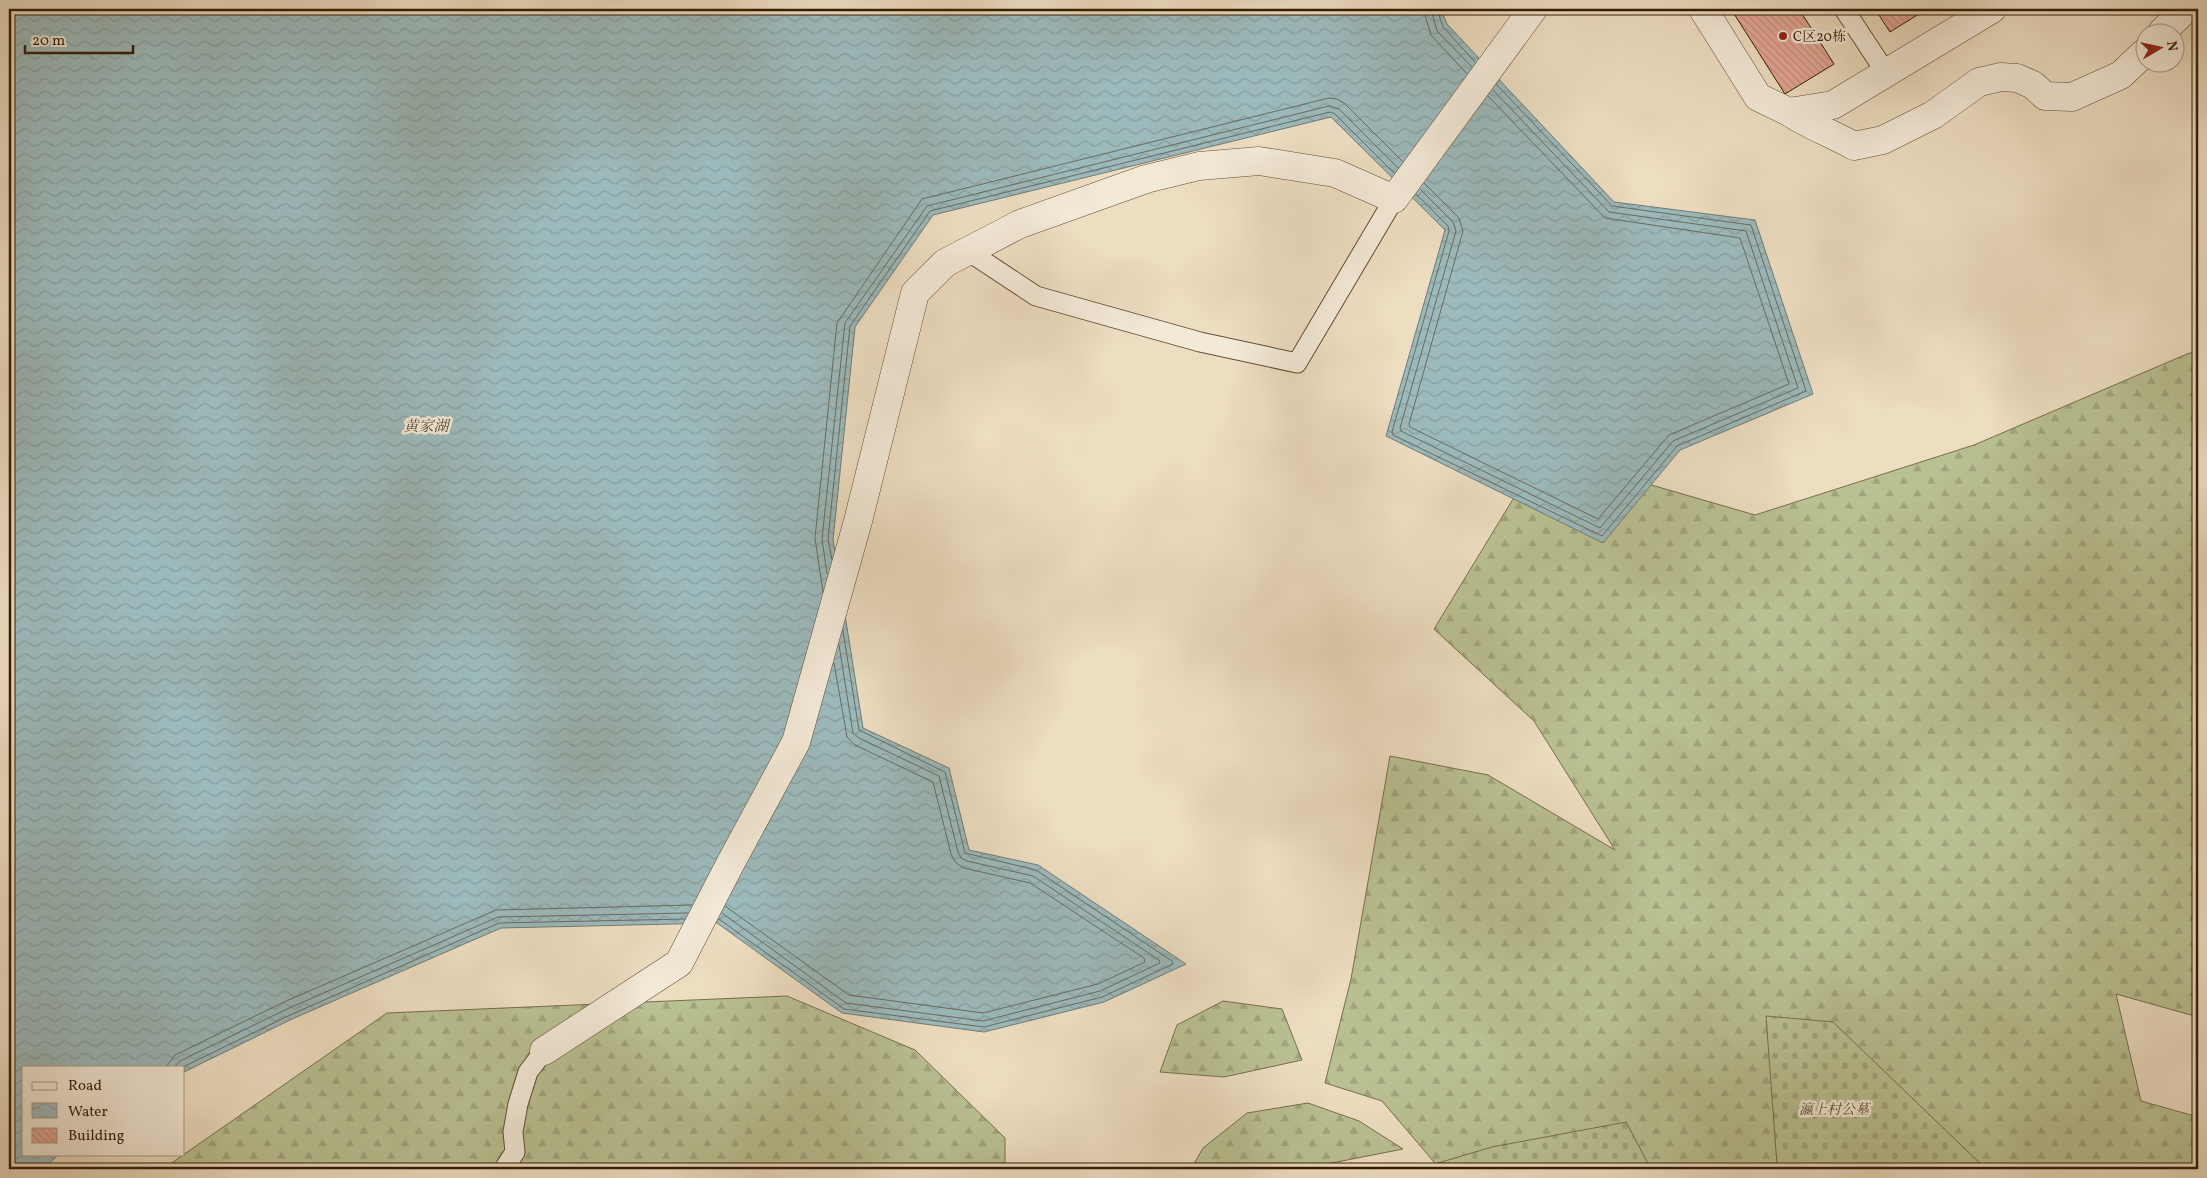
<svg xmlns="http://www.w3.org/2000/svg" width="2207" height="1178" font-family="Vollkorn,'Noto Serif SC',serif">
<style>
.forest{fill:url(#forest-firs);stroke:#766e4b}
.cemetery{fill:url(#cemetery-stones);stroke:#766e4b}
.water{fill:url(#water-waves);stroke:#727b72}
.lines{fill:none;stroke-linecap:round;stroke-linejoin:round}
.shore{stroke:#686b60;stroke-width:1}
.building{fill:url(#building-back-hatch);stroke:#341c04}
.service-casing{stroke:#624c33;stroke-width:21}
.minor-casing{stroke:#624c33;stroke-width:29}
.service{stroke:#f3e9d7;stroke-width:19}
.minor{stroke:#f3e9d7;stroke-width:28}
.poi-dot{fill:#8f2418;stroke:#f3e9d7;stroke-width:2}
.labels{text-anchor:middle;stroke-width:5;stroke-linejoin:round;paint-order:stroke}
.poi-label{font-size:14px;fill:#341c04;stroke:#f3e9d7;text-anchor:start}
.park-label{font-size:14px;font-style:italic;fill:#5c4d2f;stroke:#f3e9d7}
.water-label{font-size:15px;font-style:italic;fill:#534b3b;stroke:#f3e9d7}
</style>
<defs>
<pattern id="forest-firs" width="22" height="20" patternUnits="userSpaceOnUse" patternTransform="scale(1.25)"><rect width="22" height="20" fill="#b9c092"/><path d="M5 1l3.5 6h-7zM16 11l3.5 6h-7z" fill="#a0a47c"/></pattern>
<pattern id="cemetery-stones" width="16" height="16" patternUnits="userSpaceOnUse" patternTransform="scale(1.25)"><rect width="16" height="16" fill="#b9c092"/><path d="M2 7V4a2 2 0 0 1 4 0v3zM10 15v-3a2 2 0 0 1 4 0v3z" fill="#a0a47c"/></pattern>
<pattern id="water-waves" width="16" height="10" patternUnits="userSpaceOnUse" patternTransform="scale(1.25)"><rect width="16" height="10" fill="#9cbabc"/><path d="M0 5q4-4 8 0t8 0" fill="none" stroke="#879fa0"/></pattern>
<pattern id="building-back-hatch" width="6" height="6" patternUnits="userSpaceOnUse" patternTransform="scale(1.25)"><rect width="6" height="6" fill="#e3a694"/><path d="M-1 5l2 2M0 0l6 6M5-1l2 2" fill="none" stroke="#c38e7e"/></pattern>
</defs>
<rect width="100%" height="100%" fill="#edddc1"/>
<filter id="stains"><feTurbulence type="fractalNoise" baseFrequency=".004" numOctaves="4"/><feColorMatrix values="0 0 0 0 .2 0 0 0 0 .09 0 0 0 0 .02 0 0 0 .5 -.17"/></filter>
<radialGradient id="worn" r=".72"><stop offset=".6" stop-color="#630" stop-opacity="0"/><stop offset="1" stop-color="#630" stop-opacity=".3"/></radialGradient>
<!-- forest -->
<g class="forest">
<polygon points="2198,351 2198,1017 2116,994 2141,1101 2198,1117 2198,1169 1440,1169 1382,1101 1325,1083 1351,979 1390,756 1488,775 1615,850 1534,721 1434,629 1541,453 1755,515 1974,445 2187,354"/>
<polygon points="787,996 915,1050 1005,1138 1005,1169 163,1169 387,1013"/>
<polygon points="1223,1001 1282,1009 1302,1060 1224,1077 1160,1072 1177,1025"/>
<polygon points="1308,1103 1359,1121 1403,1149 1327,1164 1278,1169 1191,1169 1203,1148 1247,1113"/>
</g>
<!-- cemetery -->
<g class="cemetery">
<polygon points="1766,1016 1833,1022 1986,1169 1771,1169 1777,1165"/>
<polygon points="1626,1122 1651,1169 1418,1169 1492,1147"/>
</g>
<!-- water -->
<polygon class="water" points="9,9 1441,9 1447,24 1614,202 1755,220 1813,394 1680,450 1603,543 1386,436 1445,230 1331,117 933,215 855,327 833,540 863,728 949,768 969,850 1038,865 1186,964 1104,1002 984,1032 842,1013 717,923 501,928 292,1019 184,1072 184,1067 24,1067 24,1154 59,1154 44,1169 9,1169"/>
<g class="lines">
<!-- shore -->
<g class="shore">
<polyline points="1423,9 1431,35 1467,74"/>
<polyline points="1431,9 1437,31 1472,67"/>
<polyline points="1437,9 1443,27 1475,62"/>
<polyline points="1424,183 1459,218 1463,231 1409,424 1410,427 1598,519 1669,435 1789,384 1740,238 1605,218 1488,96"/>
<polyline points="1420,189 1453,222 1456,231 1400,428 1401,431 1600,528 1673,441 1798,388 1746,231 1609,212 1493,90"/>
<polyline points="1416,194 1448,226 1449,231 1392,432 1393,435 1602,536 1677,446 1806,391 1751,225 1612,206 1496,84"/>
<polyline points="832,560 828,539 850,326 930,211 1330,112 1335,114 1394,173"/>
<polyline points="827,574 822,539 845,323 927,206 1329,106 1339,109 1398,168"/>
<polyline points="823,592 815,538 837,323 922,199 1329,98 1337,99 1344,103 1403,162"/>
<polyline points="725,906 849,995 983,1013 1098,984 1145,962 1144,958 1030,883 964,868 956,863 951,854 933,782 855,745 847,737 834,663"/>
<polyline points="722,913 846,1003 983,1021 1100,991 1160,963 1159,960 1033,876 967,861 961,858 958,852 939,776 859,738 853,733 839,645"/>
<polyline points="719,919 844,1009 984,1027 1102,997 1173,964 1172,961 1036,870 965,853 945,772 859,730 843,631"/>
<polyline points="166,1067 175,1055 284,1002 496,910 692,905"/>
<polyline points="174,1067 180,1061 287,1009 498,917 688,913"/>
<polyline points="183,1067 290,1015 499,923 685,919"/>
</g>
</g>
<!-- building -->
<g class="building">
<polygon points="1731,9 1799,9 1834,64 1785,94"/>
<polygon points="1875,9 1927,9 1890,32"/>
</g>
<g class="lines">
<defs>
<g id="service">
<polyline points="1844,9 1886,73"/>
<polyline points="968,251 1036,296 1200,342 1297,363 1394,199"/>
<polyline points="504,1169 515,1152 513,1132 518,1104 528,1072 544,1051"/>
</g>
<g id="minor">
<polyline points="1703,9 1758,97 1789,112 1833,105 1992,9"/>
<polyline points="2162,32 2186,9"/>
<path d="M1789,112C1810,126 1833,134 1854,146L1883,140L1933,115L1979,82L2001,77L2017,78L2033,85L2045,96L2072,97L2121,75L2144,53"/>
<polyline points="544,1051 679,963 729,866 796,742 858,521 915,293 945,263 1020,224 1146,179 1199,166 1259,161 1335,173 1394,199 1533,9"/>
</g>
</defs>
<!-- service casing -->
<use href="#service" class="service-casing"/>
<!-- minor casing -->
<use href="#minor" class="minor-casing"/>
<!-- service -->
<use href="#service" class="service"/>
<!-- minor -->
<use href="#minor" class="minor"/>
</g>
<!-- markers -->
<circle class="poi-dot" cx="1783" cy="36" r="5"/>
<g class="labels">
<!-- poi labels -->
<g class="poi-label">
<text x="1793" y="41">C区20栋</text>
</g>
<!-- park labels -->
<g class="park-label">
<text x="1834" y="1114">瀛上村公墓</text>
</g>
<!-- water labels -->
<g class="water-label">
<text x="426" y="431">黄家湖</text>
</g>
</g>
<!-- margin -->
<rect width="2207" height="1178" fill="none" stroke="#edddc1" stroke-width="30"/>
<rect x="10" y="10" width="2187" height="1158" fill="none" stroke="#341c04" stroke-width="2.5"/>
<rect x="15" y="15" width="2177" height="1148" fill="none" stroke="#341c04"/>
<!-- legend -->
<rect x="22" y="1066" width="162" height="90" fill="#f3e9d7" stroke="#a79783"/>
<rect x="32" y="1082" width="25" height="8" fill="#f3e9d7" stroke="#a79783"/>
<text x="68" y="1090" font-size="15" fill="#341c04">Road</text>
<rect x="32" y="1103" width="25" height="15" fill="url(#water-waves)" stroke="#a79783"/>
<text x="68" y="1116" font-size="15" fill="#341c04">Water</text>
<rect x="32" y="1128" width="25" height="15" fill="url(#building-back-hatch)" stroke="#a79783"/>
<text x="68" y="1140" font-size="15" fill="#341c04">Building</text>
<!-- north arrow -->
<g transform="translate(2160 48) rotate(81)"><circle r="24" fill="#f3e9d7" stroke="#a79783"/>
<path d="M0-4L9 19L0 12L-9 19Z" fill="#8f2418"/>
<text y="-8" font-size="14" font-weight="bold" text-anchor="middle" fill="#341c04">N</text>
</g>
<!-- scale -->
<path d="M25 45v8h108v-8" fill="none" stroke="#341c04" stroke-width="2.5"/>
<text x="32" y="45" font-size="15" fill="#341c04" stroke="#f3e9d7" stroke-width="4" paint-order="stroke">20 m</text>
<rect width="100%" height="100%" filter="url(#stains)"/>
<rect width="100%" height="100%" fill="url(#worn)"/>
</svg>
